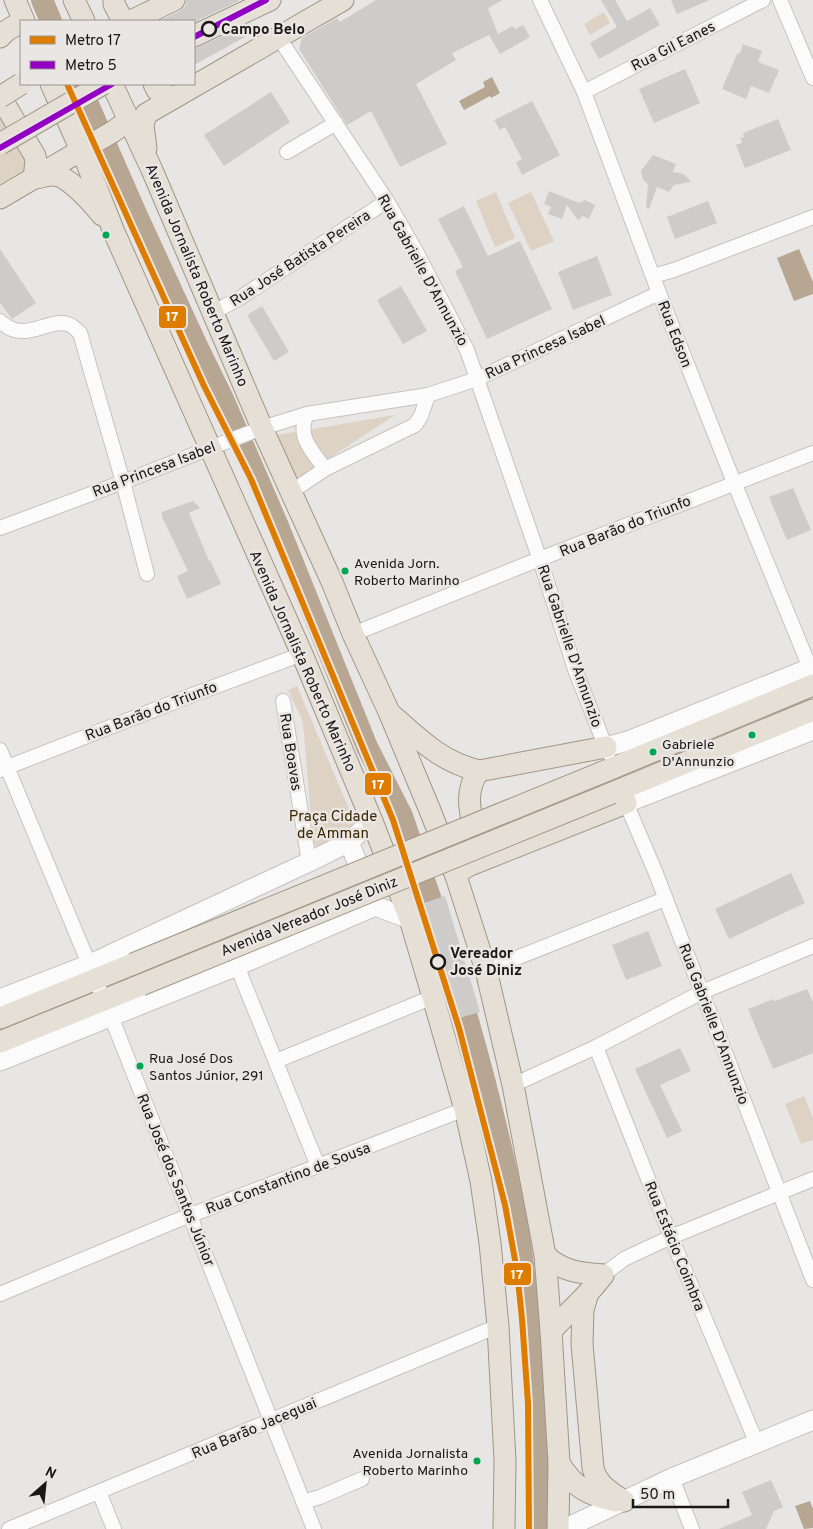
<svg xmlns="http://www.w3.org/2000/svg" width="813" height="1529" font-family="Overpass,sans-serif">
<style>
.green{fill:#ddd2c4}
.water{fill:#b6a692}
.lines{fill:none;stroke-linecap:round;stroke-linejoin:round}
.river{stroke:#b6a692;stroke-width:22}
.building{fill:#cdcccb}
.street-casing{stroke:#c5c3c2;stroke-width:16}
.secondary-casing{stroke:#c5c3c2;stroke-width:21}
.primary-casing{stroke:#9f9686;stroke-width:23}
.street{stroke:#fcfbfb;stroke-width:14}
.secondary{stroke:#fcfbfb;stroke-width:19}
.primary{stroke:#e5dfd6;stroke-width:21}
.primary-bridge-casing{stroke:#9f9686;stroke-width:23;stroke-linecap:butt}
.primary-bridge{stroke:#e5dfd6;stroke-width:21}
.metro-1-casing{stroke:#e9e6e3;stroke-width:10}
.metro-2-casing{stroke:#e9e6e3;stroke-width:10}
.metro-1{stroke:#de7c00;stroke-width:6}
.metro-2{stroke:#9200c3;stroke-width:6}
.stop-dot{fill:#e9e6e3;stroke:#191817;stroke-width:2.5}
.bus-dot{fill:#00a651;stroke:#e9e6e3;stroke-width:2}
.labels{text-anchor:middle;stroke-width:5;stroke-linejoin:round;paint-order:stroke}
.bus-label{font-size:14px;fill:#191817;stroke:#e9e6e3;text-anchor:start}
.stop-label{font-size:15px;font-weight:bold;fill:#191817;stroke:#e9e6e3;text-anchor:start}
.street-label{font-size:15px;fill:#191817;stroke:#e9e6e3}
.park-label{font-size:15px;fill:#3b2400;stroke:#e9e6e3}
.line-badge{stroke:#e9e6e3;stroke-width:2}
.badge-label{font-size:14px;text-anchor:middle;font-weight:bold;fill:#fff}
</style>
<rect width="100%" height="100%" fill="#e8e6e4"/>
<!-- green -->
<g class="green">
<polygon points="604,12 610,23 590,35 584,24"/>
<polygon points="0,110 30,169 0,192"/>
<polygon points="496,192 515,238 495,247 476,201"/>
<polygon points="531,192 554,241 531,251 508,203"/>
<polygon points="395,415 297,479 277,435"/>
<polygon points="297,686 357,828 322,851 313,842 303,722 288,690"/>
<polygon points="804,1096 813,1118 813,1140 801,1144 785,1104"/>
</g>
<!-- water -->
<g class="water">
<polygon points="492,77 500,93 491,98 490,96 464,110 459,101 485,87 483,82"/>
<polygon points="799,249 813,282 813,294 794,301 777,258"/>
<polygon points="810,1501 813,1509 813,1528 804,1529 795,1506"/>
</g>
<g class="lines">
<!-- river -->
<g class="river">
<polyline points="42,0 51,21"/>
<polyline points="79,84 137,216 197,346 223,399 278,526 367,747 402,816 441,929"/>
<path d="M458,986C480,1061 500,1136 515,1213C522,1245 524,1278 528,1310C536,1383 541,1456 538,1529"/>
</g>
</g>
<!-- building -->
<g class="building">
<polygon points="186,0 239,0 239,1 194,22 159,21 180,11 185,7"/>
<polygon points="376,0 503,0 488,8 498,34 513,26 515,29 523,25 530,37 500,54 489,35 452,53 456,60 416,84 447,144 400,167 371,111 347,125 299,49 302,38 337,18 340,22"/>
<polygon points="601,0 615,0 627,21 650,8 660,25 599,59 590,43 617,27"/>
<polygon points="671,0 710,0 677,14"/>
<polygon points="251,23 256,31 194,65 194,48 199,47"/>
<polygon points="743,44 762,51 758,62 779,70 769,93 751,86 746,99 722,89 737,54 740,53"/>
<polygon points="685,69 700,103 654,123 639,89"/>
<polygon points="271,92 290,122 224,166 204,135"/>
<polygon points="532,101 560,155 522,175 516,162 522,159 505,127 500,130 494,120"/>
<polygon points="778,119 791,150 745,168 736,145 742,143 740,138 744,137 743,133"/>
<polygon points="653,155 676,164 673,172 684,174 691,182 674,185 669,192 657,187 649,209 646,208 648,184 643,180 641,171"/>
<polygon points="549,191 579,203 585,200 595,205 589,219 583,216 578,220 567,205 562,219 548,214 551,207 544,204"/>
<polygon points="708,201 717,223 675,239 667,217"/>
<polygon points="464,206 488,256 520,241 552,309 487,339 455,271 463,267 438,219"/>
<polygon points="0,249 36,303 12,319 0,303"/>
<polygon points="597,256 612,295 573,310 558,272"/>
<polygon points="401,286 427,331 403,344 377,300"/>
<polygon points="262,306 289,352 274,361 247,315"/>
<polygon points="793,488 811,530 787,540 769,497"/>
<polygon points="193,501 200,508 189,513 209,561 210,560 221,584 187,599 177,576 188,571 162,517 162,512"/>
<polygon points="791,873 805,903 729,939 715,909"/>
<polygon points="445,896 480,1012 453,1020 418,905"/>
<polygon points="648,931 662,966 626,980 612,945"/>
<polygon points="807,989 813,1002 813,1053 773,1069 748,1009 774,999 775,1001"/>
<polygon points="680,1048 691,1071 660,1085 682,1131 667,1138 635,1069"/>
<polygon points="771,1480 783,1507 774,1511 766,1529 719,1529 752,1515 742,1492"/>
</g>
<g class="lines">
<defs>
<g id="street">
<polyline points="540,0 584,92 659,293 727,465 810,668"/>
<polyline points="780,0 813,78"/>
<polyline points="279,38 387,201 417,253 467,350 540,560 576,672 608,753"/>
<polyline points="584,92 763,0"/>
<polyline points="287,152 336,123"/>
<polyline points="653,276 674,270 813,217"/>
<polyline points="212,313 240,298 387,201"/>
<path d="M0,321C25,345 46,318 68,324C73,326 77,330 80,333L123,482L147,574"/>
<path d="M307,414C296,437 312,450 325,469"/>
<polyline points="291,492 325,469 415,425 421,416 428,395"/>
<polyline points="0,528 123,482 262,428 307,414 428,395 477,379 659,293"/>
<polyline points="353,634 532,562 813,453"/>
<polyline points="283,701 309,862"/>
<polyline points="0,750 116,1029 314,1529"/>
<polyline points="0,770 195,694 302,654"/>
<polyline points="626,803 655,871 813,1280"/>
<polyline points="237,966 318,1166"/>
<polyline points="486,970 665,899"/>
<polyline points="596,1047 671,1237 757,1444"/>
<polyline points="276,1061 433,997"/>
<polyline points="513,1085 596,1047 702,992 813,946"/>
<polyline points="603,1275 624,1259 671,1237 813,1179"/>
<polyline points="0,1294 173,1222 465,1109"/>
<polyline points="672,1478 692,1529"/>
<polyline points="99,1492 114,1529"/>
<polyline points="303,1502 320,1497 362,1479"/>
<polyline points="9,1529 498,1326"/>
</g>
<g id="secondary">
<polyline points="606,747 628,741 813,667"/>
<polyline points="621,789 626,803 813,730"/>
<polyline points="349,842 366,884"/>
<polyline points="0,999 90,964 309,862 349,842 372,821"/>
<polyline points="0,1061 237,966 375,906 410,919"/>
<polyline points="564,1529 672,1478 813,1420"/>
</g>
<g id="primary">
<polyline points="15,0 24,21"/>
<polyline points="74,0 84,21"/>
<polyline points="114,0 114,4 123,21"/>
<polyline points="131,21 174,0"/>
<polyline points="194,36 270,0"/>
<polyline points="0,37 6,31 21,22"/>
<polyline points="51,84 86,161 114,232 302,654 372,821 410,919 433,997 465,1109 481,1181 490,1243 498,1326 505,1461 504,1529"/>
<polyline points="112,84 152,170 262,428 332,582 353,634 389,712 429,808 456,876 486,970 513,1085 545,1255 551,1331 559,1463 558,1529"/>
<polyline points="154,84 157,90 173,98"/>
<polyline points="0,96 35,156 36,161 34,178"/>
<polyline points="146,148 143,125 146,114 343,0"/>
<path d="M36,178C42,177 47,175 53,175C68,175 93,204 102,215"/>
<polyline points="0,198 114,131 129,120"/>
<path d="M393,716C421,741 442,762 479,771L606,747"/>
<polyline points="603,772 813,685"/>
<polyline points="612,793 813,710"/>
<path d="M477,842C472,818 462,793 479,771"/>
<polyline points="456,876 461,870 470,865 626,803"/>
<polyline points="0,1018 133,964"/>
<polyline points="0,1042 141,985"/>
<path d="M545,1255C562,1272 581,1273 603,1275"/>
<path d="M587,1296L583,1310L582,1344L593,1468C597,1485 610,1492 624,1501"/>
<path d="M551,1331C568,1312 588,1296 603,1275"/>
<path d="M559,1463C574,1488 588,1495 616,1501"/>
</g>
</defs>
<!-- street casing -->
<use href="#street" class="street-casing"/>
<!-- secondary casing -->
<use href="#secondary" class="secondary-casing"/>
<!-- primary casing -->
<use href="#primary" class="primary-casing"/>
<!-- street -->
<use href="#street" class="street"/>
<!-- secondary -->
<use href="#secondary" class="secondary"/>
<!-- primary -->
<use href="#primary" class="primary"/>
<defs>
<g id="primary-bridge">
<polyline points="0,97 21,84"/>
<polyline points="0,144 103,84"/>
<polyline points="133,964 603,772"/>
<polyline points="141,985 612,793"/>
</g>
</defs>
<!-- primary-bridge casing -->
<use href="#primary-bridge" class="primary-bridge-casing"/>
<!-- primary-bridge -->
<use href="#primary-bridge" class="primary-bridge"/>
<defs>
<polyline id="metro-1" points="67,84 204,386 251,479 393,820 459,1028 505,1205 517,1271 522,1319 528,1403 529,1529"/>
<g id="metro-2">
<polyline points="194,37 266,0"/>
<polyline points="0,148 112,84"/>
</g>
</defs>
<!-- metro-1 casing -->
<use href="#metro-1" class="metro-1-casing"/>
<!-- metro-2 casing -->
<use href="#metro-2" class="metro-2-casing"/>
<!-- metro-1 -->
<use href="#metro-1" class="metro-1"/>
<!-- metro-2 -->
<use href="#metro-2" class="metro-2"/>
</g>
<!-- markers -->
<g class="stop-dot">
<circle cx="209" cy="29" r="7"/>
<circle cx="438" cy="962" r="7"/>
</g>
<g class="bus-dot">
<circle cx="106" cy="235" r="4.5"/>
<circle cx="345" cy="571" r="4.5"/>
<circle cx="752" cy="735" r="4.5"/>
<circle cx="653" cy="752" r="4.5"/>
<circle cx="140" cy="1066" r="4.5"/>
<circle cx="477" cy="1461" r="4.5"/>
</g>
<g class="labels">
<!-- bus labels -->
<g class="bus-label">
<text x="354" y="568">Avenida Jorn.<tspan x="354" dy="17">Roberto Marinho</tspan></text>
<text x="662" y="749">Gabriele<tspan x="662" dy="17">D'Annunzio</tspan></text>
<text x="149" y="1063">Rua José Dos<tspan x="149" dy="17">Santos Júnior, 291</tspan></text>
<text x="468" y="1458" text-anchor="end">Avenida Jornalista<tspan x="468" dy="17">Roberto Marinho</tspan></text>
</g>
<!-- stop labels -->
<g class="stop-label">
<text x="221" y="34">Campo Belo</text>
<text x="450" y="958">Vereador<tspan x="450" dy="17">José Diniz</tspan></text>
</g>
<!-- street labels -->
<g class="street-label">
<text transform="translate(673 46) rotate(-27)" y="5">Rua Gil Eanes</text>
<text transform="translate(300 258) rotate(-33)" y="5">Rua José Batista Pereira</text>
<text transform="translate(423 270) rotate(61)" y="5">Rua Gabrielle D'Annunzio</text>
<text transform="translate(197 275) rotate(67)" y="5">Avenida Jornalista Roberto Marinho</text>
<text transform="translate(675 334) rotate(69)" y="5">Rua Edson</text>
<text transform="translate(545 347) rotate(-25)" y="5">Rua Princesa Isabel</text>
<text transform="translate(154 469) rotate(-21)" y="5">Rua Princesa Isabel</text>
<text transform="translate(625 526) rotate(-22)" y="5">Rua Barão do Triunfo</text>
<text transform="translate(570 646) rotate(71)" y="5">Rua Gabrielle D'Annunzio</text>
<text transform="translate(303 661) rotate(66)" y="5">Avenida Jornalista Roberto Marinho</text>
<text transform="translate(151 711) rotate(-21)" y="5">Rua Barão do Triunfo</text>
<text transform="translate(291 752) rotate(81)" y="5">Rua Boavas</text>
<text transform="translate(309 916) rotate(-22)" y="5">Avenida Vereador José Diniz</text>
<text transform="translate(714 1024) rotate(69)" y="5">Rua Gabrielle D'Annunzio</text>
<text transform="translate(288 1178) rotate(-21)" y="5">Rua Constantino de Sousa</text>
<text transform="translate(176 1180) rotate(68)" y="5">Rua José dos Santos Júnior</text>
<text transform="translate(675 1246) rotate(68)" y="5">Rua Estácio Coimbra</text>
<text transform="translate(254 1428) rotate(-23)" y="5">Rua Barão Jaceguai</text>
</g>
<!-- park labels -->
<g class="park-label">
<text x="333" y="821">Praça Cidade<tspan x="333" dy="17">de Amman</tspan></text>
</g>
</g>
<g class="line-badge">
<rect x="158" y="305" width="29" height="24" rx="5" fill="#de7c00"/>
<rect x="364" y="772" width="28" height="24" rx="5" fill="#de7c00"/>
<rect x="503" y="1262" width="29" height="24" rx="5" fill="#de7c00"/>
</g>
<g class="badge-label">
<text x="172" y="321">17</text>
<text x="378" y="789">17</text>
<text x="517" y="1279">17</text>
</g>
<!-- legend -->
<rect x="20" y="20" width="175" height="65" fill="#e9e6e3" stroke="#969491"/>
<rect x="30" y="36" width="25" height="8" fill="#de7c00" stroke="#969491"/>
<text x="65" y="45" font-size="15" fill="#191817">Metro 17</text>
<rect x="30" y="61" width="25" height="8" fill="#9200c3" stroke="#969491"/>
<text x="65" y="70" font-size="15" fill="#191817">Metro 5</text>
<!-- north arrow -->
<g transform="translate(45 1484) rotate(27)" stroke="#e9e6e3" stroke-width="4" paint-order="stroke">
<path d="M0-4L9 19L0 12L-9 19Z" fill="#191817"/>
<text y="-8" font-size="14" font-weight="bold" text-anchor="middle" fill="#191817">N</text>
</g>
<!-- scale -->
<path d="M633 1499v8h95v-8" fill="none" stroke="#191817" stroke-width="2.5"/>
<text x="640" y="1499" font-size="15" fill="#191817" stroke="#e9e6e3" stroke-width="4" paint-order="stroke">50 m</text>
</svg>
